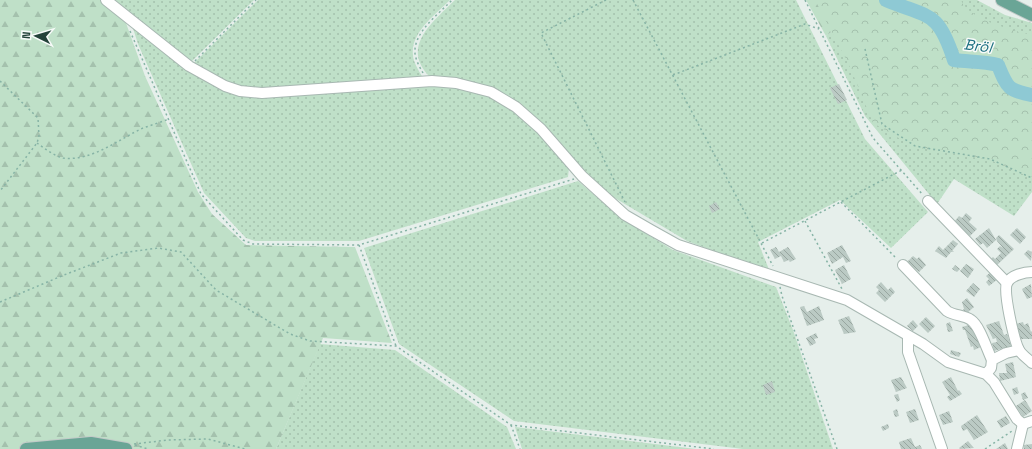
<svg xmlns="http://www.w3.org/2000/svg" width="1032" height="449" font-family="'Space Grotesk',sans-serif">
<style>
.grass{fill:url(#grass-dots)}
.forest{fill:url(#forest-firs)}
.park{fill:url(#park-crowns)}
.lines{fill:none;stroke-linecap:round;stroke-linejoin:round}
.river{stroke:#8ec9d4;stroke-width:14}
.building{fill:url(#building-back-hatch)}
.minor-casing{stroke:#a8b8b2;stroke-width:12}
.major-casing{stroke:#c2cac8;stroke-width:14}
.path{stroke:#86b3a5;stroke-width:1.5;stroke-dasharray:2 3;stroke-linecap:butt}
.minor{stroke:#fff;stroke-width:10}
.major{stroke:#6aa596;stroke-width:12}
.labels{text-anchor:middle;stroke-width:3;stroke-linejoin:round;paint-order:stroke}
.water-label{font-size:15px;font-style:italic;fill:#1c6f80;stroke:#f7fbf9}
</style>
<defs>
<pattern id="grass-dots" width="8" height="8" patternUnits="userSpaceOnUse"><rect width="8" height="8" fill="#bfe0c8"/><path d="M2 2h.1M6 6h.1" fill="none" stroke="#a4c1ad" stroke-width="1.8" stroke-linecap="round"/></pattern>
<pattern id="forest-firs" width="22" height="20" patternUnits="userSpaceOnUse"><rect width="22" height="20" fill="#bfe0c8"/><path d="M5 1l3.5 6h-7zM16 11l3.5 6h-7z" fill="#a4c1ad"/></pattern>
<pattern id="park-crowns" width="20" height="18" patternUnits="userSpaceOnUse"><rect width="20" height="18" fill="#bfe0c8"/><path d="M2 6a3 3 0 1 1 6 0M12 15a3 3 0 1 1 6 0" fill="none" stroke="#a4c1ad"/></pattern>
<pattern id="building-back-hatch" width="6" height="6" patternUnits="userSpaceOnUse"><rect width="6" height="6" fill="#bbcac4"/><path d="M-1 5l2 2M0 0l6 6M5-1l2 2" fill="none" stroke="#98a6a0"/></pattern>
</defs>
<rect width="100%" height="100%" fill="#e6efeb"/>
<!-- grass -->
<g class="grass">
<polygon points="112,0 254,0 190,63"/>
<path d="M258,0H450C436,14 410,33 413,55C413,62 419,71 423,78L263,89L232,85L192,65Z"/>
<path d="M455,0H796L865,139L928,212L891,248L840,200L758,242L770,272L687,241L608,194L486,87L457,78L429,76C400,46 434,21 455,0Z"/>
<polygon points="874,0 977,0 1005,15 1032,23 1032,192 1014,216 954,179 937,204 865,116 826,36"/>
<polygon points="131,22 229,92 455,85 491,96 519,115 540,131 569,168 568,177 359,241 255,241 246,238 204,193 138,44"/>
<polygon points="578,181 622,219 673,250 776,287 793,330 833,449 743,449 514,421 399,344 364,248"/>
<polygon points="320,344 395,350 507,427 516,449 276,449"/>
<polygon points="515,427 696,449 522,449"/>
</g>
<!-- forest -->
<g class="forest">
<polygon points="0,0 101,0 116,12 126,23 145,76 198,192 212,214 246,245 355,247 392,343 323,338 276,449 0,449"/>
<polygon points="806,0 874,0 826,36"/>
</g>
<!-- park -->
<path class="park" d="M815,0H961C969,20 1012,30 1032,35V178L990,160L914,147L873,123L850,67Z"/>
<g class="lines">
<!-- river -->
<path class="river" d="M886,0C929,18 938,10 954,60C969,62 983,61 998,65C1007,87 1008,91 1032,95"/>
</g>
<!-- building -->
<g class="building">
<polygon points="839,84 847,100 838,104 830,88"/>
<polygon points="716,202 720,209 712,213 709,206"/>
<polygon points="966,213 972,218 969,222 977,229 970,236 954,222 959,216 962,218"/>
<polygon points="989,228 996,240 987,248 983,243 980,245 975,239"/>
<polygon points="1017,228 1026,237 1020,244 1010,235"/>
<polygon points="999,235 1014,249 995,267 989,261 993,257 995,259 1001,253 997,249 1000,246 1003,248 997,241 996,238"/>
<polygon points="953,240 958,244 952,251 954,252 951,252 946,258 935,251 939,246 943,250"/>
<polygon points="842,245 851,261 846,263 843,257 832,264 827,253"/>
<polygon points="776,247 779,252 788,247 796,259 790,262 789,260 784,262 781,256 775,259 770,250"/>
<polygon points="1028,250 1032,252 1031,261 1024,254"/>
<polygon points="913,256 917,259 919,257 926,265 919,272 907,262"/>
<polygon points="966,264 974,269 968,278 960,271"/>
<polygon points="844,265 851,279 842,284 835,270"/>
<polygon points="955,265 960,269 957,272 952,269"/>
<polygon points="991,272 998,279 989,286 986,282 989,279 986,276"/>
<polygon points="881,282 888,290 891,287 895,292 885,302 876,293 879,290 876,287"/>
<polygon points="973,283 980,289 974,297 966,291"/>
<polygon points="1031,284 1032,297 1027,299 1022,289"/>
<polygon points="967,298 974,307 966,314 963,310 964,309 962,302"/>
<polygon points="804,306 807,312 819,306 824,320 807,326 800,307"/>
<polygon points="849,316 856,332 844,334 838,320"/>
<polygon points="926,317 935,326 928,333 919,324"/>
<polygon points="913,320 918,326 913,331 907,326"/>
<polygon points="999,321 1004,335 1007,334 1011,346 994,351 992,343 997,342 996,338 993,339 986,325"/>
<polygon points="950,322 953,331 948,332 946,324"/>
<polygon points="1023,322 1024,325 1028,323 1031,332 1032,331 1032,339 1021,339 1016,324"/>
<polygon points="969,325 970,328 973,326 981,347 974,350 973,346 971,347 965,330 963,330 962,327"/>
<polygon points="816,333 818,338 814,339 816,343 810,346 806,338"/>
<polygon points="951,350 961,353 959,357 950,354"/>
<polygon points="1013,362 1016,377 1000,381 999,373 1007,373 1005,364"/>
<polygon points="901,377 907,388 896,392 891,380"/>
<polygon points="951,377 958,391 959,390 962,394 950,401 947,397 950,395 942,382"/>
<polygon points="772,381 775,392 766,395 763,385"/>
<polygon points="1017,387 1019,393 1014,395 1012,389"/>
<polygon points="1025,392 1028,398 1023,400 1021,394"/>
<polygon points="898,394 900,400 897,402 894,395"/>
<polygon points="1025,400 1032,411 1023,417 1016,406"/>
<polygon points="897,409 899,416 895,417 893,411"/>
<polygon points="915,409 919,420 910,423 906,412"/>
<polygon points="949,411 953,422 943,425 939,415"/>
<polygon points="977,415 988,432 974,440 967,429 963,431 961,426"/>
<polygon points="1006,416 1010,423 1001,428 997,421"/>
<polygon points="888,424 889,428 883,431 881,427"/>
<polygon points="911,438 915,447 920,445 922,449 901,449 899,442"/>
<polygon points="968,441 974,448 960,449 959,448"/>
<polygon points="1005,443 1008,449 996,449"/>
<polygon points="1032,444 1032,449 1024,449 1024,445"/>
</g>
<g class="lines">
<defs>
<g id="minor">
<polyline points="106,0 189,66 225,86 240,91 262,93 432,81 456,83 491,92 516,107 541,129 582,176 625,215 651,230 678,245 847,300 923,344 948,362 986,374 994,382 1017,419 1023,424 1032,421"/>
<polyline points="928,201 1007,283"/>
<path d="M903,265L947,311C955,316 964,315 971,320C980,326 987,350 992,360"/>
<path d="M1032,272C1025,272 1011,275 1007,283C1003,292 1014,340 1019,350C1022,355 1028,359 1032,363"/>
<polyline points="908,337 908,352 942,449"/>
<polyline points="986,374 991,368 992,360 1006,353 1019,350"/>
<polyline points="1017,449 1023,424"/>
</g>
<g id="major">
<polyline points="1002,0 1032,15"/>
<polyline points="26,449 91,443 126,449"/>
</g>
</defs>
<!-- minor casing -->
<use href="#minor" class="minor-casing"/>
<!-- major casing -->
<use href="#major" class="major-casing"/>
<!-- path -->
<g class="path">
<polyline points="606,0 541,33 625,202"/>
<polyline points="633,0 773,266"/>
<polyline points="805,0 873,138 923,195"/>
<polyline points="130,31 201,194 243,240 253,244 359,245 574,179"/>
<polyline points="865,49 882,124 915,146 990,159 1032,178"/>
<polyline points="195,61 256,0"/>
<path d="M423,73C419,66 414,57 415,49C417,29 440,13 452,0"/>
<polyline points="673,75 805,24 819,29"/>
<polyline points="0,81 38,118 39,136 37,143 0,191"/>
<path d="M37,143C44,148 54,156 63,158C91,162 119,139 143,128C152,125 161,122 169,119"/>
<polyline points="841,202 897,259"/>
<polyline points="805,221 842,289"/>
<polyline points="762,243 902,170"/>
<polyline points="359,245 396,346"/>
<polyline points="780,287 782,296 837,449"/>
<polyline points="0,302 64,275 121,253 158,248 181,252 216,290 290,334 310,341 396,346 511,425 714,449"/>
<polyline points="511,425 520,449"/>
<polyline points="134,444 168,440 208,439 245,449"/>
<polyline points="135,445 148,449"/>
<polyline points="985,449 1012,431"/>
</g>
<!-- minor -->
<use href="#minor" class="minor"/>
<!-- major -->
<use href="#major" class="major"/>
</g>
<g class="labels">
<!-- water labels -->
<g class="water-label">
<text transform="translate(978 46) rotate(7)" y="5">Bröl</text>
</g>
</g>
<!-- north arrow -->
<g transform="translate(36 36) rotate(275)" stroke="#f7fbf9" stroke-width="3" paint-order="stroke">
<path d="M0-3L7 15L0 10L-7 15Z" fill="#24423a"/>
<text y="-6" font-size="11" font-weight="bold" text-anchor="middle" fill="#24423a">N</text>
</g>
</svg>
